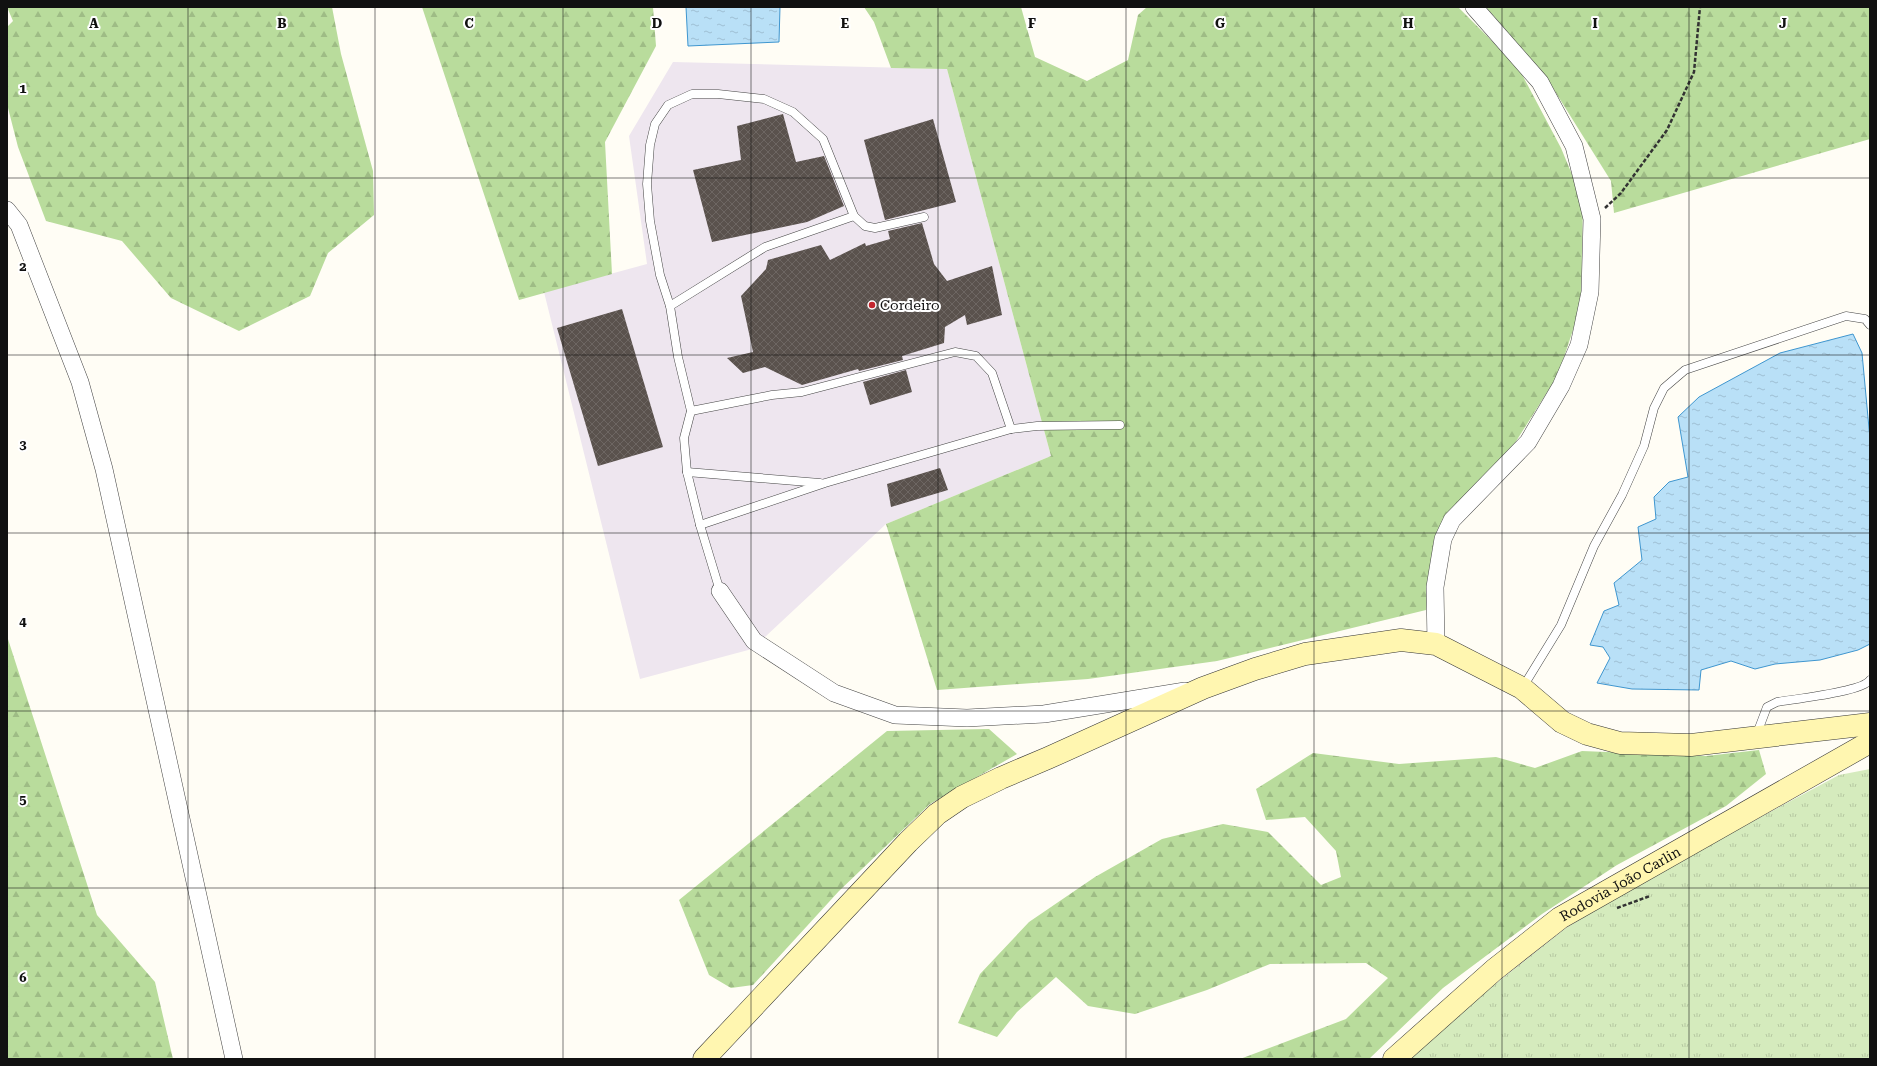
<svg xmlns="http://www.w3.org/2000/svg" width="1877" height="1066" font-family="'Roboto Serif',serif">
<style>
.industrial{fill:#eee6ef}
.grass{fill:url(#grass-tufts)}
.forest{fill:url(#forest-firs)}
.water{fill:url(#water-ripples);stroke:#3f96cf}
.building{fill:url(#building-cross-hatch)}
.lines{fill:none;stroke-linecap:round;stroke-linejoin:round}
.lane-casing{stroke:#444;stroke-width:9}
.street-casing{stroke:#444;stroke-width:18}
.secondary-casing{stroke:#333;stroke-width:23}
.path{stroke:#333;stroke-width:2.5;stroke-dasharray:4 2;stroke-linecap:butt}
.lane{stroke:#fff;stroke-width:8}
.street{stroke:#fff;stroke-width:17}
.secondary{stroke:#fff6b0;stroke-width:22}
.grid{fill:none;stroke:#111;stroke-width:1;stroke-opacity:0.55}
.poi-dot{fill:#c4262e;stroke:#fff;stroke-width:1.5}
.labels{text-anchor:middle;stroke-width:4;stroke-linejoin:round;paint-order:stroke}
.poi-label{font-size:14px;fill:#111;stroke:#fff;text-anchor:start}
.street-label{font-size:14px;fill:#111;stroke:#fff}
.grid-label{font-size:13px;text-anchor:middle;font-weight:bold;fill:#111;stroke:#fff;stroke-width:4;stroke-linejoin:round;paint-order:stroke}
</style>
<defs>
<pattern id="grass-tufts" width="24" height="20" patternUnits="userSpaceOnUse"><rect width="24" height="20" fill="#d5ebbd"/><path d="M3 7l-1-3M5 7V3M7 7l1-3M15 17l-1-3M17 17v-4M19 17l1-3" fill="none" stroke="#b6c8a1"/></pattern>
<pattern id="forest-firs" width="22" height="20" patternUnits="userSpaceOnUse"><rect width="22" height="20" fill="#b9dc9c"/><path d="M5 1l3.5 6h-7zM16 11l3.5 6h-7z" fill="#9ebc85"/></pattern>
<pattern id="water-ripples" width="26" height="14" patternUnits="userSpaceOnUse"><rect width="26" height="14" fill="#b9e0f7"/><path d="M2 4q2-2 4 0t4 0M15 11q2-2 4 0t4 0" fill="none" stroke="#9ebfd3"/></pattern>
<pattern id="building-cross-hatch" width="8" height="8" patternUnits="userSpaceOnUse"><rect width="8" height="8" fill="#5a524d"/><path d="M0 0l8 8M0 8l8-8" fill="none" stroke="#6d6662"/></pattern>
</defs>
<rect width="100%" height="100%" fill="#fffdf5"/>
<!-- industrial -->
<polygon class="industrial" points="673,62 947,69 1051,456 886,524 752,649 640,679 544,292 647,264 629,136"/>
<!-- grass -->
<polygon class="grass" points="1870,769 1870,1059 1411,1059 1459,1013 1566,928 1655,874 1839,775"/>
<!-- forest -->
<g class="forest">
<polygon points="7,7 332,7 341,54 373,171 374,215 328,253 310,296 239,331 171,298 122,241 46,221 18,147 7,104 7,27 13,21"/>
<polygon points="422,7 653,7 656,46 605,142 612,274 519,300"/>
<polygon points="864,7 1021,7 1035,57 1087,81 1128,60 1138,15 1147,7 1458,7 1518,67 1561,148 1583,201 1581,306 1558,375 1508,454 1451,510 1434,540 1426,610 1217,661 1088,679 937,690 886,524 1051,456 947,69 891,68 874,22"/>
<polygon points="1486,7 1870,7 1870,139 1614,213 1611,181 1546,77"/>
<polygon points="7,636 97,915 155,982 173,1059 7,1059"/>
<polygon points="989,729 1017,754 930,804 839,891 753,985 731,988 709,975 679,900 887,731"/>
<polygon points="1759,750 1766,774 1726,806 1617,865 1542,914 1443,988 1369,1059 1240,1059 1346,1019 1388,978 1366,963 1270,964 1207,990 1135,1014 1088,1006 1056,977 1017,1012 997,1037 958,1023 980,974 1029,922 1095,877 1162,839 1223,824 1268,832 1321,885 1341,877 1336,851 1305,817 1266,820 1256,789 1313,753 1399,764 1496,757 1535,768 1582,751 1706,756"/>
</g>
<!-- water -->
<g class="water">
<polygon points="686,7 780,7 779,42 688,46"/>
<polygon points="1853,334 1862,353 1870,439 1870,644 1858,650 1820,660 1775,664 1755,669 1731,661 1701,670 1699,690 1632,689 1597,683 1610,658 1603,647 1590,645 1604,611 1619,605 1614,583 1642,560 1638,527 1656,519 1654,497 1669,482 1688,477 1678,417 1699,397 1780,353"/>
</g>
<!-- building -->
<g class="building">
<polygon points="783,114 796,162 824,156 844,206 807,222 712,242 693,170 741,160 737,126"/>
<polygon points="933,119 956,202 885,220 864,140"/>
<polygon points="922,223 934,264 947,281 992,266 1002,315 967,325 965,315 945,327 944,343 902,356 903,360 859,371 858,369 802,385 765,367 743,373 727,358 753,352 741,296 766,269 768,260 821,245 830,260 865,243 866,246 890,239 888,231"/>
<polygon points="622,309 663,447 598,466 557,328"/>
<polygon points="906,370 912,392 870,405 863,382"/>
<polygon points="940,468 948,490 891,507 887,484"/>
</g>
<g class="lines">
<defs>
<g id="lane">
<polyline points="670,306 765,247 854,216 865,226 875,228 924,217"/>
<polyline points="691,411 772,395 802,392 955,352 976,356 992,373 1011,429"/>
<polyline points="687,472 820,483"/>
<polyline points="700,525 825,483 1011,429 1037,426 1120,425"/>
<polyline points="720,591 700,525 687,472 684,438 691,411 678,357 670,306 660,275 650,221 647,184 650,145 655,124 668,105 692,94 718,94 764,99 793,112 823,139 854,216"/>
<polyline points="1523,687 1561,625 1594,546 1622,495 1644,446 1654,408 1664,388 1685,370 1846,316 1865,319 1870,325"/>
<path d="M1756,736L1767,707L1777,702C1794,699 1862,692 1870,680"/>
</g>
<g id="street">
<polyline points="7,210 19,225 80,382 104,469 234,1059"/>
<polyline points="720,591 754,641 834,693 895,715 967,718 1044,714 1185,691"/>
<polyline points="1436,644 1435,587 1443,539 1452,520 1528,442 1561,386 1579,345 1590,292 1592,219 1574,146 1540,82 1474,7"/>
</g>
<g id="secondary">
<polyline points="704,1059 908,842 937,814 962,797 1001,778 1048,758 1203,688 1255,669 1305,654 1401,640 1436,644 1522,688 1562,722 1587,734 1620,743 1691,745 1870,724"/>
<path id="s1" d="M1394,1059L1494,970L1560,918L1870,742"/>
</g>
</defs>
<!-- lane casing -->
<use href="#lane" class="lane-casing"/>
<!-- street casing -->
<use href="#street" class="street-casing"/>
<!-- secondary casing -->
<use href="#secondary" class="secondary-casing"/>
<!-- path -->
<g class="path">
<polyline points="1605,208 1621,193 1667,130 1694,72 1700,7"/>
<polyline points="1617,908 1650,896"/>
</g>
<!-- lane -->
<use href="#lane" class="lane"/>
<!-- street -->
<use href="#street" class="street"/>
<!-- secondary -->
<use href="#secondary" class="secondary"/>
</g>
<!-- grid -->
<path class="grid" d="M188,7V1059M375,7V1059M563,7V1059M751,7V1059M938,7V1059M1126,7V1059M1314,7V1059M1502,7V1059M1689,7V1059M7,178H1870M7,355H1870M7,533H1870M7,711H1870M7,888H1870"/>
<!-- markers -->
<circle class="poi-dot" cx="872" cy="305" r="4"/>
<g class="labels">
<!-- poi labels -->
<g class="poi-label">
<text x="880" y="310">Cordeiro</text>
</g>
<!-- street labels -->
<g class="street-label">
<text dy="5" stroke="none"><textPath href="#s1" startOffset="287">Rodovia João Carlin</textPath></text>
</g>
</g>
<g class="grid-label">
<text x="94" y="28">A</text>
<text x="282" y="28">B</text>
<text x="469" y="28">C</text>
<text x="657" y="28">D</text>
<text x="845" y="28">E</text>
<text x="1032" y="28">F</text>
<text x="1220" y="28">G</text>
<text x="1408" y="28">H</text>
<text x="1595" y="28">I</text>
<text x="1783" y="28">J</text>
<text x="23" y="93">1</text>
<text x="23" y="271">2</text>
<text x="23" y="449">3</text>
<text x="23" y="626">4</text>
<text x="23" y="804">5</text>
<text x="23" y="982">6</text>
</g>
<!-- border -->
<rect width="1877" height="1066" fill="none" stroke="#111111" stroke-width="16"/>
</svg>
